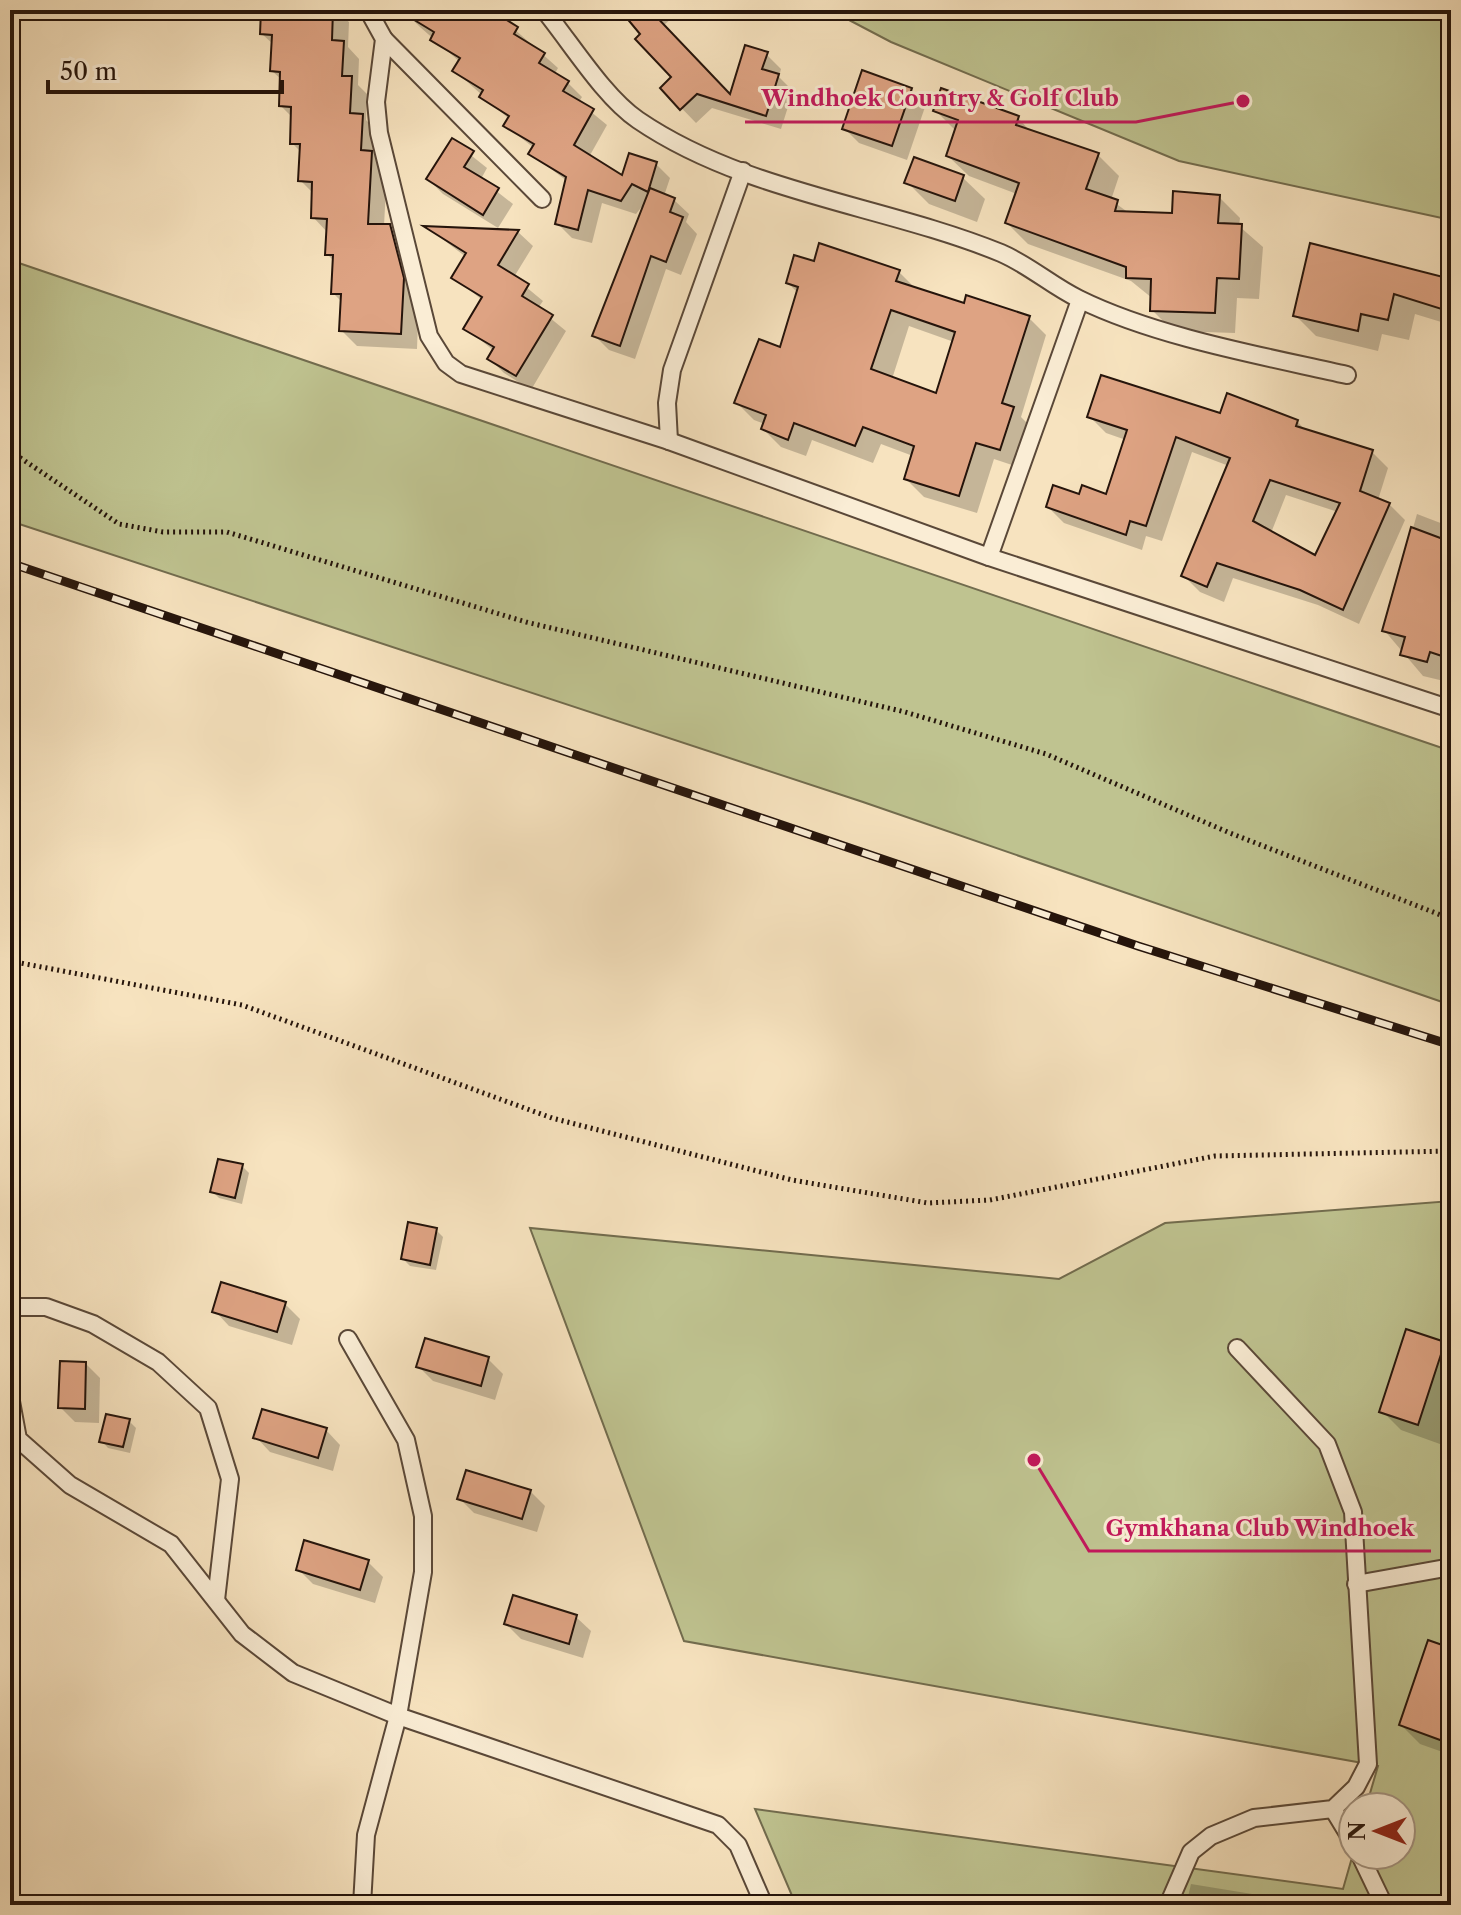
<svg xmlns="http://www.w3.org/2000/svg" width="1461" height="1915" font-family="'Libre Caslon Text',serif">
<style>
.green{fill:#bfc390;stroke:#726c4e;stroke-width:2}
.shadow{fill:#0003;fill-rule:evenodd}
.building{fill:#dea383;stroke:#25140b;stroke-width:2;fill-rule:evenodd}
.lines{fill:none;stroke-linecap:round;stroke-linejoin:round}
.service-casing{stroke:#5a4838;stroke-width:20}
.path{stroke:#25140b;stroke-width:5;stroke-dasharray:2 4;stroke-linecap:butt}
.service{stroke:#faedd5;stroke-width:16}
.rail-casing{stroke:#25140b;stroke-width:9}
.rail{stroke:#faedd5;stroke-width:6;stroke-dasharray:18;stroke-linecap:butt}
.leader{fill:none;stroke:#c2185b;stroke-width:3}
.callout-dot{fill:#c2185b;stroke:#faedd5;stroke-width:3}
.callout-label{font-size:22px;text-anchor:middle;font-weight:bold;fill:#c2185b;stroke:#faedd5;stroke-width:6;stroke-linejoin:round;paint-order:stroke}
</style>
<rect width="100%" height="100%" fill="#f7e3bf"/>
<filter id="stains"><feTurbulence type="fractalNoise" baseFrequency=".0025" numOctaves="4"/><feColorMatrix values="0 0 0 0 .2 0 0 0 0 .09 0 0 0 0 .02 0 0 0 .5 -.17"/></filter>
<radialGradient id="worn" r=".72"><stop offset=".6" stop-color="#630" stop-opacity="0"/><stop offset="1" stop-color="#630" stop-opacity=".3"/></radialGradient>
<!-- green -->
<g class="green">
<polygon points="830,10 1451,10 1451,220 1179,161 891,42"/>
<polygon points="10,260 1451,751 1451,1005 863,802 10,521"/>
<polygon points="1451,1201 1451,1905 796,1905 755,1809 1343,1889 1353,1854 1401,1855 1401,1807 1366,1807 1378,1766 1368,1764 684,1641 530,1228 1059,1279 1165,1223"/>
</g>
<!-- shadow -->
<g class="shadow">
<polygon points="263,10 336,10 349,22 348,47 359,59 358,85 367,94 366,120 378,132 377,159 387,169 384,226 389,226 406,243 419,296 417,349 357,346 341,330 342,302 333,293 334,261 327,254 328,233 313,217 314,194 300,180 302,153 292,143 293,118 281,106 282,80 272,71 274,45 262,34"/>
<polygon points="408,10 508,10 504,20 558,68 554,75 568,83 582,97 579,102 607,125 589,157 623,178 656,164 670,178 664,196 674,200 689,214 686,222 697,234 681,275 666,269 635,359 609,350 595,336 648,199 636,214 602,203 592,243 572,238 557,223 567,181 531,154 534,148 505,125 509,119 455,71 460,62 420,27 406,13"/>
<polygon points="622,10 681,10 663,26 731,97 766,54 781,69 779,77 793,91 781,129 712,108 696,123 662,88 674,77"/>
<polygon points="911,89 926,104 907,160 859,143 844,128"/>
<polygon points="935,110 1018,118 1032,133 1098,155 1119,176 1111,200 1129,213 1174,215 1219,197 1240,218 1239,226 1263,247 1259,299 1237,298 1235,333 1173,331 1152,310 1152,298 1131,281 1028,244 1007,223 1017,194 969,176 948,156 956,131"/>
<polygon points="452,140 487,168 481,179 513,204 498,228 443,194 428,179"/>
<polygon points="962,177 985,199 977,222 929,204 907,182"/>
<polygon points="428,228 518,232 533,246 514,277 543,301 538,308 566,331 531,390 504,373 489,358 494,351 466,328 482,300 454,277 466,257"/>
<polygon points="1311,246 1451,282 1451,325 1415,314 1409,340 1382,334 1378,351 1316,336 1295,315"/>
<path d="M815,263L899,272L916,289L965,306L1028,317L1046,335L1021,417L1030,426L1018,467L994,459L977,513L924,497L906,479L913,456L881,444L873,463L812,440L806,456L781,447L763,429L765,424L754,420L736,402L781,350L798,293L788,283ZM909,326L954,342L937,396L892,379Z"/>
<path d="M1221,416L1297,421L1307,432L1372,452L1388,468L1378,500L1389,504L1405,520L1359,624L1318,605L1233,578L1224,602L1200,592L1184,576L1229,466L1192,452L1162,541L1146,536L1142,550L1064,523L1048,507L1080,497H1107L1126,440L1106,433L1090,417ZM1286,495L1338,512L1316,558L1271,533Z"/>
<polygon points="1417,514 1451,527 1451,672 1448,682 1423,676 1384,630"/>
<polygon points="242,1166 249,1173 242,1204 219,1198 213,1192"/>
<polygon points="436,1230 443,1237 436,1270 410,1266 403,1259"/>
<polygon points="285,1304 300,1319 292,1345 229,1326 215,1311"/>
<polygon points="1408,1332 1451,1346 1451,1448 1401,1430 1382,1411"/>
<polygon points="488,1359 503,1374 495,1400 433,1381 418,1366"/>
<polygon points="86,1364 100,1378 99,1423 75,1422 60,1407"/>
<polygon points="129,1421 136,1428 130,1453 108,1448 102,1441"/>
<polygon points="326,1430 340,1445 333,1471 270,1452 256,1437"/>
<polygon points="530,1491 545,1506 537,1532 474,1513 460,1499"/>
<polygon points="368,1562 383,1577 375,1603 313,1584 298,1569"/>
<polygon points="576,1617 591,1631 583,1658 521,1639 506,1624"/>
<polygon points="1451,1650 1451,1755 1420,1744 1401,1725"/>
<polygon points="1191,1884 1320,1905 1186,1905"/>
</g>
<!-- building -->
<g class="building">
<polygon points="261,10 333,10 332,40 344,41 342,76 352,76 350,113 363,114 361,150 372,151 368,224 390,224 404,278 401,334 339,331 341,294 331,294 333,255 325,255 327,219 311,218 312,182 298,181 300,144 290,144 291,107 279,106 280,72 270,71 272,35 260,34"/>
<polygon points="398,10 491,10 518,27 514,34 545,53 539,63 569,81 563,91 594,109 574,145 622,175 629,153 657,162 648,192 632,184 621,201 588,190 578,230 555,224 566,177 528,154 534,144 503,126 509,116 479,97 483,90 452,71 460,58 430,40 434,32"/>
<polygon points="620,10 650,10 730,94 745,45 768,52 762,69 779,74 766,116 697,94 680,110 660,88 671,77 635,39 640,34"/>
<polygon points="862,70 912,88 892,146 842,129"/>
<polygon points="941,88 1019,116 1016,125 1099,153 1086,189 1118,200 1115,211 1172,213 1173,191 1220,195 1218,223 1242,224 1239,279 1217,278 1215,313 1150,311 1151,279 1126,278 1126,267 1005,223 1019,183 946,156 958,120 933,111"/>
<polygon points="452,138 474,151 464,167 499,188 483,215 426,179"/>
<polygon points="914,157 964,175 955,201 904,183"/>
<polygon points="650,188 675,198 670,212 683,217 666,262 651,256 620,346 592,336"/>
<polygon points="423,226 519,230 498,265 529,284 522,296 553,315 516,376 487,359 494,347 463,329 482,297 451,278 466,253"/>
<path d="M819,243L900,270L896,281L964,303L966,295L1030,316L1002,403L1014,407L1000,450L976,443L959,496L904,479L914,446L863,427L855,446L794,423L788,440L761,429L766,415L734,403L759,339L780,347L798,287L786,283L794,255L814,261ZM891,310L955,332L936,393L871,369Z"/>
<polygon points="1310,243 1451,279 1451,312 1394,294 1388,320 1361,314 1358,331 1293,316"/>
<path d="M1101,375L1220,413L1227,393L1298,420L1296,426L1373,450L1360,491L1390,503L1343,610L1300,590L1217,563L1207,587L1181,576L1230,458L1176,437L1146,526L1130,521L1126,535L1046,507L1053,485L1079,494L1082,485L1106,494L1127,430L1087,417ZM1270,480L1340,503L1315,555L1253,521Z"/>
<polygon points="1411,527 1451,542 1451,659 1430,652 1427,662 1400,655 1405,637 1382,631"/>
<polygon points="218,1159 243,1164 235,1198 210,1192"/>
<polygon points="408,1222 437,1228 430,1265 401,1259"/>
<polygon points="221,1282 286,1302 277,1332 212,1312"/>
<polygon points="1406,1329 1445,1342 1418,1425 1379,1412"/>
<polygon points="425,1338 489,1357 481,1386 416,1367"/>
<polygon points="60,1361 86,1362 85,1409 58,1408"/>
<polygon points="262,1409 327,1428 318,1458 253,1438"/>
<polygon points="106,1414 130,1419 123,1447 99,1442"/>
<polygon points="466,1470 531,1490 522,1519 457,1499"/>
<polygon points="304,1540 369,1560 360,1590 296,1570"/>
<polygon points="513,1595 577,1615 569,1644 504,1624"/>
<polygon points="1428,1640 1451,1648 1451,1744 1399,1725"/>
</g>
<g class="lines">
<defs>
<g id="service">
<polyline points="368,10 384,39 376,102 379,133 429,336 446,363 461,374 669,441 989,557 1451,709"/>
<path d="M544,10C571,43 604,97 638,120C745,193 883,205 1001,253C1029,265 1052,286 1079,299C1156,337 1263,356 1347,375"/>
<polyline points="384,39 542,199"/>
<polyline points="669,441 667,403 672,370 743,171"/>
<polyline points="989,557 1080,300"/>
<polyline points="10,1307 46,1307 93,1324 158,1362 208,1408 230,1479 216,1600"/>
<polyline points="348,1339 406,1440 423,1516 423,1572 398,1716 366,1835 362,1905"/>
<polyline points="10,1396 18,1439 70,1485 171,1544 242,1634 293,1673 398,1716 718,1825 738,1845 764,1905"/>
<polyline points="1356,1584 1451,1567"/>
<polyline points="1333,1809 1353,1842"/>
<polyline points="1360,1855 1384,1905"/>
<polyline points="1168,1905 1191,1852 1211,1836 1254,1818 1333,1809 1356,1787 1368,1764 1353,1512 1327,1444 1237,1348"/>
</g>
</defs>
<!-- service casing -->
<use href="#service" class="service-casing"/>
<!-- path -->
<g class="path">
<polyline points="10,451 119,524 163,532 227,532 526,622 905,712 1046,754 1230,833 1451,919"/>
<polyline points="10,961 242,1005 552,1118 792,1180 928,1203 990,1200 1215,1156 1451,1151"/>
</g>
<!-- service -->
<use href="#service" class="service"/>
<defs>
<polyline id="rail" points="10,563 1138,946 1451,1045"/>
</defs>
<!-- rail casing -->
<use href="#rail" class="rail-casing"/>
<!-- rail -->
<use href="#rail" class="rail"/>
</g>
<!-- callouts -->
<path class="leader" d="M1243 101L1136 122H745M1034 1460L1089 1551H1431"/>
<g class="callout-dot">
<circle cx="1243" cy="101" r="8"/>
<circle cx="1034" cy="1460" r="8"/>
</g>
<g class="callout-label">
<text x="940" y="106">Windhoek Country &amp; Golf Club</text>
<text x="1260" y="1536">Gymkhana Club Windhoek</text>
</g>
<!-- margin -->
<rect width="1461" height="1915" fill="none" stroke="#f7e3bf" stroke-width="40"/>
<rect x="12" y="12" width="1437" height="1891" fill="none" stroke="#25140b" stroke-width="4"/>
<rect x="20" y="20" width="1421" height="1875" fill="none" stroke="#25140b" stroke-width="2"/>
<!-- north arrow -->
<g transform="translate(1377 1831) rotate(270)"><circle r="38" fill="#faedd5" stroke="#a59684" stroke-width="2"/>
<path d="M0-6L14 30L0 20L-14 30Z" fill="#8f2418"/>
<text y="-12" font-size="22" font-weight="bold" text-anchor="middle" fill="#25140b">N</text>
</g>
<!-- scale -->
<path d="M48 80v12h234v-12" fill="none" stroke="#25140b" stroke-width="4"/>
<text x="60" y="80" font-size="24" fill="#25140b" stroke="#faedd5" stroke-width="6" paint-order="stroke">50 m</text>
<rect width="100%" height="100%" filter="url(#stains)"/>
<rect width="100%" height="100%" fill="url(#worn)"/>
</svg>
